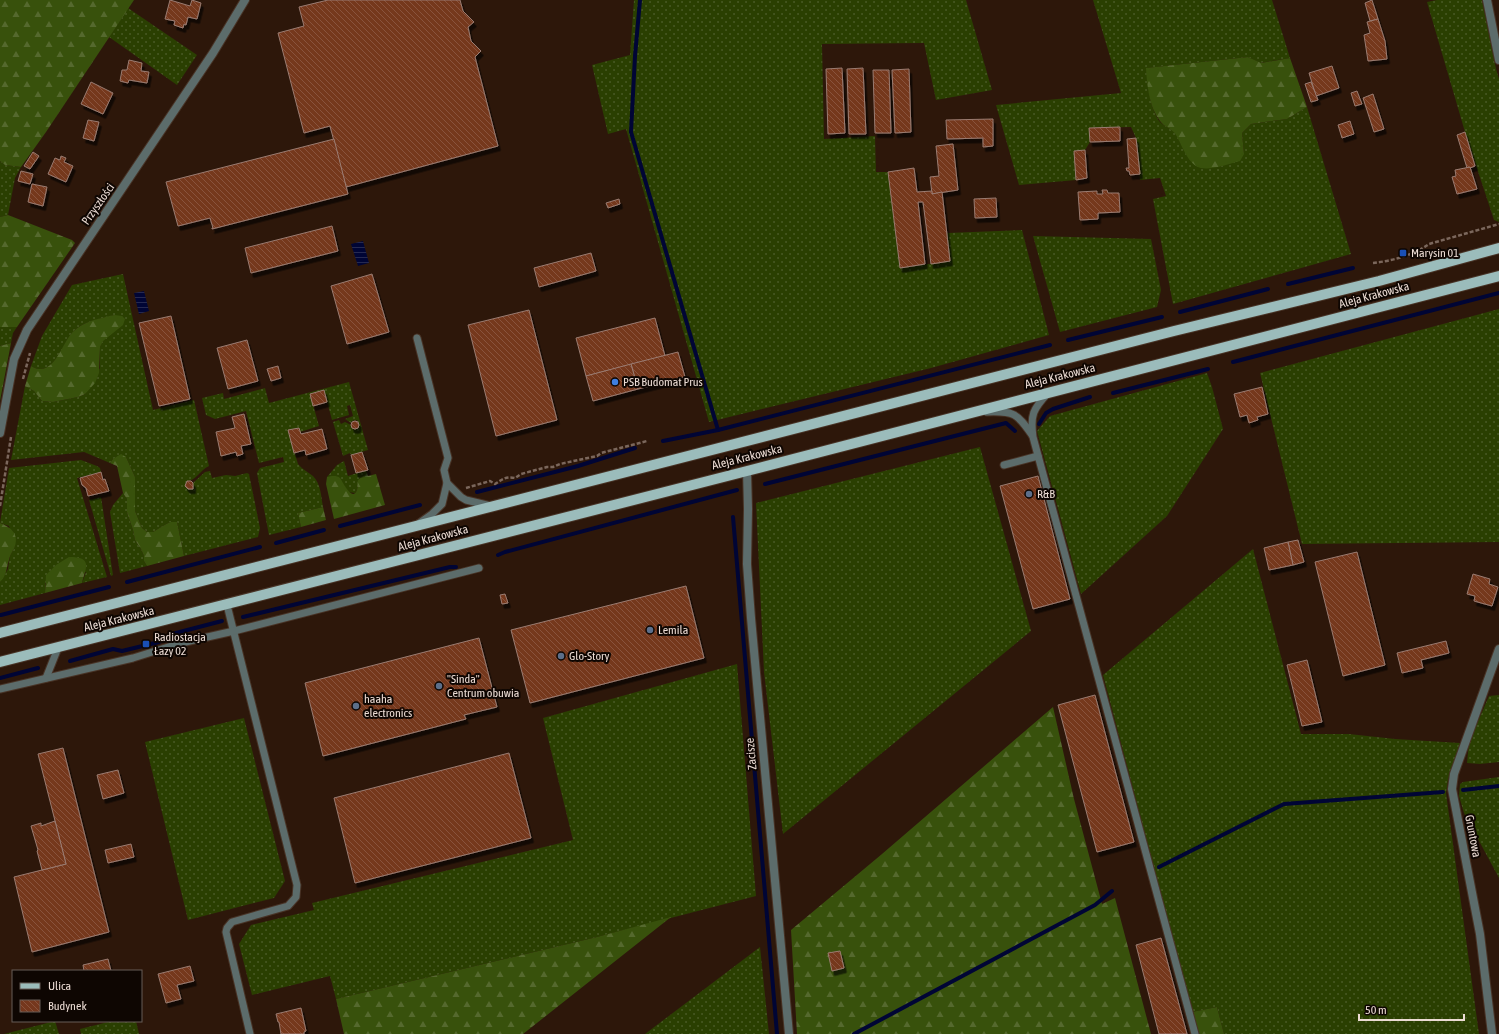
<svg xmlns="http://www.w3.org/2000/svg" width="1499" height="1034" font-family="'Asap Condensed',sans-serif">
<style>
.grass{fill:url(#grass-dots)}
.forest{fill:url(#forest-firs)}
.water{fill:url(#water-rules)}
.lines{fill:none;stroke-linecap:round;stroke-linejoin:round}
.stream{stroke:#000535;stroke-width:4}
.building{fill:url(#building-back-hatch);stroke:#9a7c71;filter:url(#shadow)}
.lane-casing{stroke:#483326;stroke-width:9}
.street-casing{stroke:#483326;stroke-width:10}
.primary-casing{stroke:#483326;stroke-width:12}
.path{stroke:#7b675c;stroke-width:2.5;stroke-dasharray:4 2;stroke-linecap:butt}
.lane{stroke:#5c6c6b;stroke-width:7}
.street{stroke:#5c6c6b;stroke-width:8}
.primary{stroke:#9bbcbb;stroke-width:10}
.transit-dot{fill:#1a4fb4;stroke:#0e0602;stroke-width:1.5}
.shop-dot{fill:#3f7fe0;stroke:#0e0602;stroke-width:1.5}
.service-dot{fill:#5c6f8a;stroke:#0e0602;stroke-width:1.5}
.labels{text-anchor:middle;stroke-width:4;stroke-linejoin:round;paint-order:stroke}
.street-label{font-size:12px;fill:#ecdcd4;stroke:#0e0602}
.poi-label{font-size:12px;fill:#ecdcd4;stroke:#0e0602;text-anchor:start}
</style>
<defs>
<pattern id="grass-dots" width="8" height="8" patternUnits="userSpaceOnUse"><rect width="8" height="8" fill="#2a3f01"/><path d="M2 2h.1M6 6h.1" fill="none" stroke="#495a25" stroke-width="1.8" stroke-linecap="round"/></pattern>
<pattern id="forest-firs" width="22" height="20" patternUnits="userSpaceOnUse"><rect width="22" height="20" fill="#38510c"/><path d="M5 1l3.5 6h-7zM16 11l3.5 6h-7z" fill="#55692e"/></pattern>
<pattern id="water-rules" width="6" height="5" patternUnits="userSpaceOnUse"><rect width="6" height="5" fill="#000535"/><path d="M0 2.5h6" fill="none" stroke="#252951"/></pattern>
<pattern id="building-back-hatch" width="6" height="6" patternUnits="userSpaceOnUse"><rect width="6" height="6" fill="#75371d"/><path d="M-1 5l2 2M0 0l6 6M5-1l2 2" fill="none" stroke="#89533d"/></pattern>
<filter id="shadow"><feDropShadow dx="2.5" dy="4.5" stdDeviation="0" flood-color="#0009"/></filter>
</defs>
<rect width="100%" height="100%" fill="#2d170a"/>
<!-- grass -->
<g class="grass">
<polygon points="634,0 966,0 992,90 936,100 924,43 822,44 824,139 875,136 876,172 888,172 900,268 950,261 947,233 1022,230 1049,335 931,368 709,422 626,129 608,134 592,65 630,55"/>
<path d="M1093,0H1272L1290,58L1260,63L1248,57L1147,68C1147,84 1150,109 1160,122C1165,127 1172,129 1175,133C1178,136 1179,141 1181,144L1244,154L1242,133L1251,124L1287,119L1307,107L1351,254L1173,304L1153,199L1166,196L1160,178L1140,180L1136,138L1131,127L1089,128L1090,142L1085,150L1076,180L1019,185L996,105L1121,93Z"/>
<polygon points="1437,0 1482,0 1496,69 1499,79 1499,222 1494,220 1465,132 1427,2"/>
<polygon points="128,8 197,55 177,85 109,37"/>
<polygon points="0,161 5,165 21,167 15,178 8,215 0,217"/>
<polygon points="1033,236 1151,239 1161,290 1157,307 1060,332"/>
<path d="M123,274L153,410L194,400L209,466C200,470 196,481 187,481L185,486L188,489H193V483L205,472L210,471L212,478L226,475L235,476L247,473L249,474L260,528L258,537L184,556L177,522H170L161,527L153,532H147L142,528L135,511V477L126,457L113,459L110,463L84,452L11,460L25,386L34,391L42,401L53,402L78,397L85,394L100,368V347L114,315C102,319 87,320 76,329C64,338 58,370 39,369C37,369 33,367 31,366L42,336L72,285Z"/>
<polygon points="1499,309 1499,542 1302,544 1260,373"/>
<polygon points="0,327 17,327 13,333 11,343 0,346"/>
<polygon points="1207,373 1212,387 1223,429 1167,516 1081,594 1037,431 1050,416"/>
<path d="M349,382L368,450L351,455L350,453L343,456L333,422L339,420L341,424L345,422L351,425L354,429L358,428L359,424L357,420L352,421L351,423L345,419L353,416L350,405L347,406L349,415L332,420L324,390L310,394L319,426L300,432L299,428L288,431L298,464C302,469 308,472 313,476C321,484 321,496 323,507L298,513L301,527L269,535L257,473L260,468L284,462L283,457L259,463L246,411L215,419L206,415L202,398L223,393L224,399L265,388L269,403Z"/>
<polygon points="980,447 1031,631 783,834 764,672 756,503"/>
<polygon points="81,460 97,466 100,468 101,472 77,478 107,577 82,583 86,572 45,583 45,593 0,605 0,582 8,569 10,556 15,546 9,526 0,523 9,468"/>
<polygon points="344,461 348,476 366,470 367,473 359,479 357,490 355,493 348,492 343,484 327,477 337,465"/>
<polygon points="123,493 127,499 127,512 133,530 135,540 141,549 144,556 144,561 147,566 120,573 110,512 113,505"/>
<polygon points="101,497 113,575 111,576 89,500"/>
<polygon points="1253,549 1301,734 1349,734 1395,739 1460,743 1448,780 1446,793 1479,1034 1224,1034 1217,1007 1192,1012 1103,675"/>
<polygon points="737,664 756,896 597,937 336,999 330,976 252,995 239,944 251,925 314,910 312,903 573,840 543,718"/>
<polygon points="1499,695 1499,762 1480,764 1467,763 1469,742 1489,696"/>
<polygon points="244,718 285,881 274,898 188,920 145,742"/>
<polygon points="1499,777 1499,878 1464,813 1459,796 1460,784 1463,782"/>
<polygon points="760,947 769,1034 645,1034"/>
<polygon points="55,1021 59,1034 4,1034"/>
<polygon points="112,1021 136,1021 139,1034 81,1034 80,1029"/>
</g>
<!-- forest -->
<g class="forest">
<polygon points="0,0 134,0 46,132 21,167 5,165 0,161"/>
<path d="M1248,57L1261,63L1290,58L1307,107L1287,119L1251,124L1242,133L1244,154L1240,161C1228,164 1213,170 1201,168C1188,165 1182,145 1176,135C1173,129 1164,127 1160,121C1149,107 1147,85 1146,68Z"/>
<polygon points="8,215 72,240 75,243 17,327 0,327 0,217"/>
<path d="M114,315L122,316L125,319L123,325L103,341L100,347L99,373L95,383L85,394L78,397L53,402L42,401L34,391L25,386L31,366C33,367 37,369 39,369C58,370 63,338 76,329C87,320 102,318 114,315Z"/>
<polygon points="11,343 0,401 0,346"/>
<polygon points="121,454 126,457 135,477 135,511 142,528 147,532 153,532 161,527 170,522 177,522 184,556 147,566 144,561 144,556 141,549 135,540 133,530 127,512 127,499 123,493 117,466 110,463 113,459"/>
<path d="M367,473L368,476L376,474L385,505L334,519L326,484L327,477C332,476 336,475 340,478C342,480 352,503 357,490C358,487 357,483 358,480Z"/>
<polygon points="323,507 326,520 301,527 298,513"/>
<path d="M0,523C10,527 19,533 15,546C14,550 10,554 9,560C6,569 7,575 0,582Z"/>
<path d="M69,557C93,557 86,567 82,583L45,593L46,575L56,565Z"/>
<polygon points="1053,707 1074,799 1102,904 1115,898 1151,1034 797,1034 791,930 882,854"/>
<polygon points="671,917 523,1034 344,1034 336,999 597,937"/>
<polygon points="1217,1007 1224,1034 1198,1034 1192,1012"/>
</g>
<!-- water -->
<g class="water">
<polygon points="363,241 369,263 358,266 351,244"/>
<polygon points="144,291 149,311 139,314 134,293"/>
</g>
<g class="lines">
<!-- stream -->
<g class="stream">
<polyline points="640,0 635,56 631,132 718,430"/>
<polyline points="1288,284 1353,268"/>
<polyline points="1180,312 1268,289"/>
<polyline points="1068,340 1162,317"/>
<polyline points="1233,362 1499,293"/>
<polyline points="1113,393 1208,369"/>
<polyline points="1039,424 1046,413 1053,409 1090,397"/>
<polyline points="663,441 718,430 1050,345"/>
<polyline points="765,484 1006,423 1015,431"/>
<polyline points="477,492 578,466 635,448"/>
<polyline points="733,517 777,1034"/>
<polyline points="340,526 420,505"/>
<polyline points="276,543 324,530"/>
<polyline points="498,555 505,552 737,490"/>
<polyline points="127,582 260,547"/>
<polyline points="1,615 109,587"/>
<polyline points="243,617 450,567 456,567"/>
<polyline points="70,661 113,649 122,651 159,642 167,639 172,634 222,621"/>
<polyline points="0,678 38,668"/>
<polyline points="1463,790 1499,786"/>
<polyline points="1159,867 1284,804 1443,792"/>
<polyline points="854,1034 1095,905 1112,891"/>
</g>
</g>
<!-- building -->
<g class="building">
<polygon points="170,0 190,6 192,0 201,3 197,19 188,17 186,25 184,24 183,28 174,25 175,21 165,19"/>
<polygon points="328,0 460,0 463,11 474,22 468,27 471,41 481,51 475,57 498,146 346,187 330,126 304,133 278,33 304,26 299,7"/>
<polygon points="1372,0 1378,19 1370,21 1365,3"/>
<polygon points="1378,19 1385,41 1387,59 1368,61 1364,35 1370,33 1367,22"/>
<polygon points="129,60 142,63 141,71 149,72 147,83 129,80 128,83 120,81 122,70 127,70"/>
<polygon points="1332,66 1339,88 1316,96 1309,73"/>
<polygon points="842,68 845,133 828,134 826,69"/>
<polygon points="863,68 866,134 849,134 847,69"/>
<polygon points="909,69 911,132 895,133 892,70"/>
<polygon points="873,70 889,70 891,133 875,133"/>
<polygon points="91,82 113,93 103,114 81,104"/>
<polygon points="1311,82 1318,100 1311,102 1305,84"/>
<polygon points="1357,91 1362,104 1355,106 1351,93"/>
<polygon points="1373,94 1384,129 1374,132 1363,98"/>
<polygon points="993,119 993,146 983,147 983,138 947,139 946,120"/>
<polygon points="88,120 99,122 94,141 83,138"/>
<polygon points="1350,121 1354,134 1342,138 1338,125"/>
<polygon points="1120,127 1120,141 1090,142 1089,128"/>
<polygon points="1465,132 1475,166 1470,168 1467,168 1457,135"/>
<polygon points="1136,138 1140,174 1130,175 1129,171 1127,171 1126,168 1129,168 1127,139"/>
<polygon points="334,139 348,194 212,229 212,228 213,228 210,218 178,226 166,182"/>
<polygon points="953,144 958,190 932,194 930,177 939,176 936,146"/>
<polygon points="1085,150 1087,178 1076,180 1074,151"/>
<polygon points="33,152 39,156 30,169 24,166"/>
<polygon points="61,156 66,158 64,162 73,166 66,182 48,174 55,158 60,160"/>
<polygon points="1470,167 1477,189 1457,194 1452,177 1456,176 1455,170"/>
<polygon points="914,168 917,192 932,191 932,194 942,192 950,261 931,264 923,202 918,202 925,264 900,268 888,172"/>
<polygon points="21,171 33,174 30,184 18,181"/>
<polygon points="32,184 47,187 43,206 28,202"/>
<polygon points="1102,190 1107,190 1108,193 1119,193 1120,212 1098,213 1098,219 1080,220 1078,192 1097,191 1097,194 1103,194"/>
<polygon points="996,198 997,217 975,218 974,199"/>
<polygon points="619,199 620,204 608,208 606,203"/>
<polygon points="332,226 338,251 251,273 245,248"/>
<polygon points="591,253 596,271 539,287 534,268"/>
<polygon points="372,274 389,332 347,344 331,286"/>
<polygon points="529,310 557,420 496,436 468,325"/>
<polygon points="171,316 190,399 159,406 139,323"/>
<polygon points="655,318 665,356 586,376 576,338"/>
<polygon points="247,340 258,381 228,389 217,348"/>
<polygon points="678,352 685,377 638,389 631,364"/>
<polygon points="631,364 638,389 593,401 586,376"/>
<polygon points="278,366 281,378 271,381 267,369"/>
<polygon points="1262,387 1268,414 1257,417 1258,420 1249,423 1247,415 1240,417 1234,394"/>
<polygon points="324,390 327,402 313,406 310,394"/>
<polygon points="244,414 251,444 241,446 243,454 237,456 236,452 221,456 216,432 235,428 232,417"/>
<circle cx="355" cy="425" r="4"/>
<polygon points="299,428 301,434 322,429 327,449 306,455 305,450 294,453 288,430"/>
<polygon points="362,452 368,470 356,473 351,455"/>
<polygon points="101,472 103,480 105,479 109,491 88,496 86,488 82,485 80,478"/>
<polygon points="1038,476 1070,599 1033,609 1000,486"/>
<polygon points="187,481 191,481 193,483 193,489 188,489 185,486"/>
<polygon points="1298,540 1304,562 1293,565 1288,542"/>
<polygon points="1288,542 1293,565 1269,570 1264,548"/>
<polygon points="1357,552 1385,665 1343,676 1315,562"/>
<polygon points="1473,574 1490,579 1489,584 1498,587 1492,606 1474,601 1475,596 1467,594"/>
<polygon points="686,586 704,658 530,703 511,630"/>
<polygon points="505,594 508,603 502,604 500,595"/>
<polygon points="479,638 497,707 464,715 466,719 323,756 305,683"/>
<polygon points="1446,641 1449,653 1421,660 1423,668 1402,673 1397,653"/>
<polygon points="1307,660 1322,722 1302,726 1287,665"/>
<polygon points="1095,695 1134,842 1097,852 1058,705"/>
<polygon points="63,748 109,932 32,952 14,877 66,864 38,754"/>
<polygon points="509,753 531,838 355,883 334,798"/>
<polygon points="118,770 124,793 103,799 97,775"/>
<polygon points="55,821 66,864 42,870 37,851 38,850 31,826 41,823 41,826"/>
<polygon points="131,844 134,857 108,863 105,850"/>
<polygon points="1161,938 1187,1034 1159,1034 1136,945"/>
<polygon points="840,951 844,968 832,971 828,953"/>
<polygon points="108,959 111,971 84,971 83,965"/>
<polygon points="190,966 194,981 177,985 181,999 166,1003 158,974"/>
<polygon points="301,1008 306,1031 304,1032 304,1034 281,1034 279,1022 278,1022 276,1014"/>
</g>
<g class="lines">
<defs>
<g id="lane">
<polyline points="417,338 448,458 444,470 447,483 461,497 466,500 491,506"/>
<path d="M1048,393C1033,409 1030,415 1033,437L1195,1034"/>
<path d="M987,412C1014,411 1017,413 1032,435"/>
<polyline points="1004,465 1038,456"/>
<polyline points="418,524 432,514 442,504 447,483"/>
<polyline points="227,605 297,885 296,897 288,906 232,922 227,928 226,932 250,1034"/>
<polyline points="46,678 58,648"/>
<polyline points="0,689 133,658 181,643 234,631 479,568"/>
</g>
<g id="street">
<polyline points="1487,0 1499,60"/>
<polyline points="0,433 14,359 27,330 213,53 245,0"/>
<polyline points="747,471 748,509 747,564 751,618 789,1034"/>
<polyline points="1492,1034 1480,934 1452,789 1454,774 1499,649"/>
</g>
<g id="primary">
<polyline points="0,633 1174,331 1379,281 1499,248"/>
<polyline points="0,662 747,471 1499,276"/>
</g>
</defs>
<!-- lane casing -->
<use href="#lane" class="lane-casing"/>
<!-- street casing -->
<use href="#street" class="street-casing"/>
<!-- primary casing -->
<use href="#primary" class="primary-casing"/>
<!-- path -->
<g class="path">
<path d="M1373,263C1392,261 1414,255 1429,244L1499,224"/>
<polyline points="23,379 30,353"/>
<path d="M466,488L490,481L495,484C503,479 506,476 515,478L521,474L547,467H553L560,464L597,456L601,453L647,441"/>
<polyline points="0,506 11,437"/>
</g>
<!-- lane -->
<use href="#lane" class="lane"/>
<!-- street -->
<use href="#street" class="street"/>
<!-- primary -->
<use href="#primary" class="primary"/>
</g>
<!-- markers -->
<g class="transit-dot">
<rect x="1399" y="249" width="8" height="8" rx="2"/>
<rect x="142" y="640" width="8" height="8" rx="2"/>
</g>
<circle class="shop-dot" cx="615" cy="382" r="4"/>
<g class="service-dot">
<circle cx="1029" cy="494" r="4"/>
<circle cx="650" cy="630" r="4"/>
<circle cx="561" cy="656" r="4"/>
<circle cx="439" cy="686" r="4"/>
<circle cx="356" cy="706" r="4"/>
</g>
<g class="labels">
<!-- street labels -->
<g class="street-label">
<text transform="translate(98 204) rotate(-55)" y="4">Przyszłości</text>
<text transform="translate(1374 295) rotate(-15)" y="4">Aleja Krakowska</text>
<text transform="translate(1060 376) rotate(-14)" y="4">Aleja Krakowska</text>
<text transform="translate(747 457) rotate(-14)" y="4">Aleja Krakowska</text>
<text transform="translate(433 538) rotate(-15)" y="4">Aleja Krakowska</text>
<text transform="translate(119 619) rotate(-14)" y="4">Aleja Krakowska</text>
<text transform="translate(751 754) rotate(-95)" y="4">Zacisze</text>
<text transform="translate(1473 836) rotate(79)" y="4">Gruntowa</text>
</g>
<!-- poi labels -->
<g class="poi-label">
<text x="1411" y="257">Marysin 01</text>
<text x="623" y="386">PSB Budomat Prus</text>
<text x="1037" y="498">R&amp;B</text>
<text x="658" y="634">Lemila</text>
<text x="154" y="641">Radiostacja<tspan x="154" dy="14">Łazy 02</tspan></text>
<text x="569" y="660">Glo-Story</text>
<text x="447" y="683">"Sinda"<tspan x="447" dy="14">Centrum obuwia</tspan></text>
<text x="364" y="703">haaha<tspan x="364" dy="14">electronics</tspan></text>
</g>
</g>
<!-- legend -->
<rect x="12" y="970" width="130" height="52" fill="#0e0602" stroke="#675c56"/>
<rect x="20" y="983" width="20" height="6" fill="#9bbcbb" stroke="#675c56"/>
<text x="48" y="990" font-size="12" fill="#ecdcd4">Ulica</text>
<rect x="20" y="1000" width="20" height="12" fill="url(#building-back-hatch)" stroke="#675c56"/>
<text x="48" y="1010" font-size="12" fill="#ecdcd4">Budynek</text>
<!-- scale -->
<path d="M1359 1014v6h105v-6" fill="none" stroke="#ecdcd4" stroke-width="2"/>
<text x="1365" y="1014" font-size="12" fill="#ecdcd4" stroke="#0e0602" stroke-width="3" paint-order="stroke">50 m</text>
</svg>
